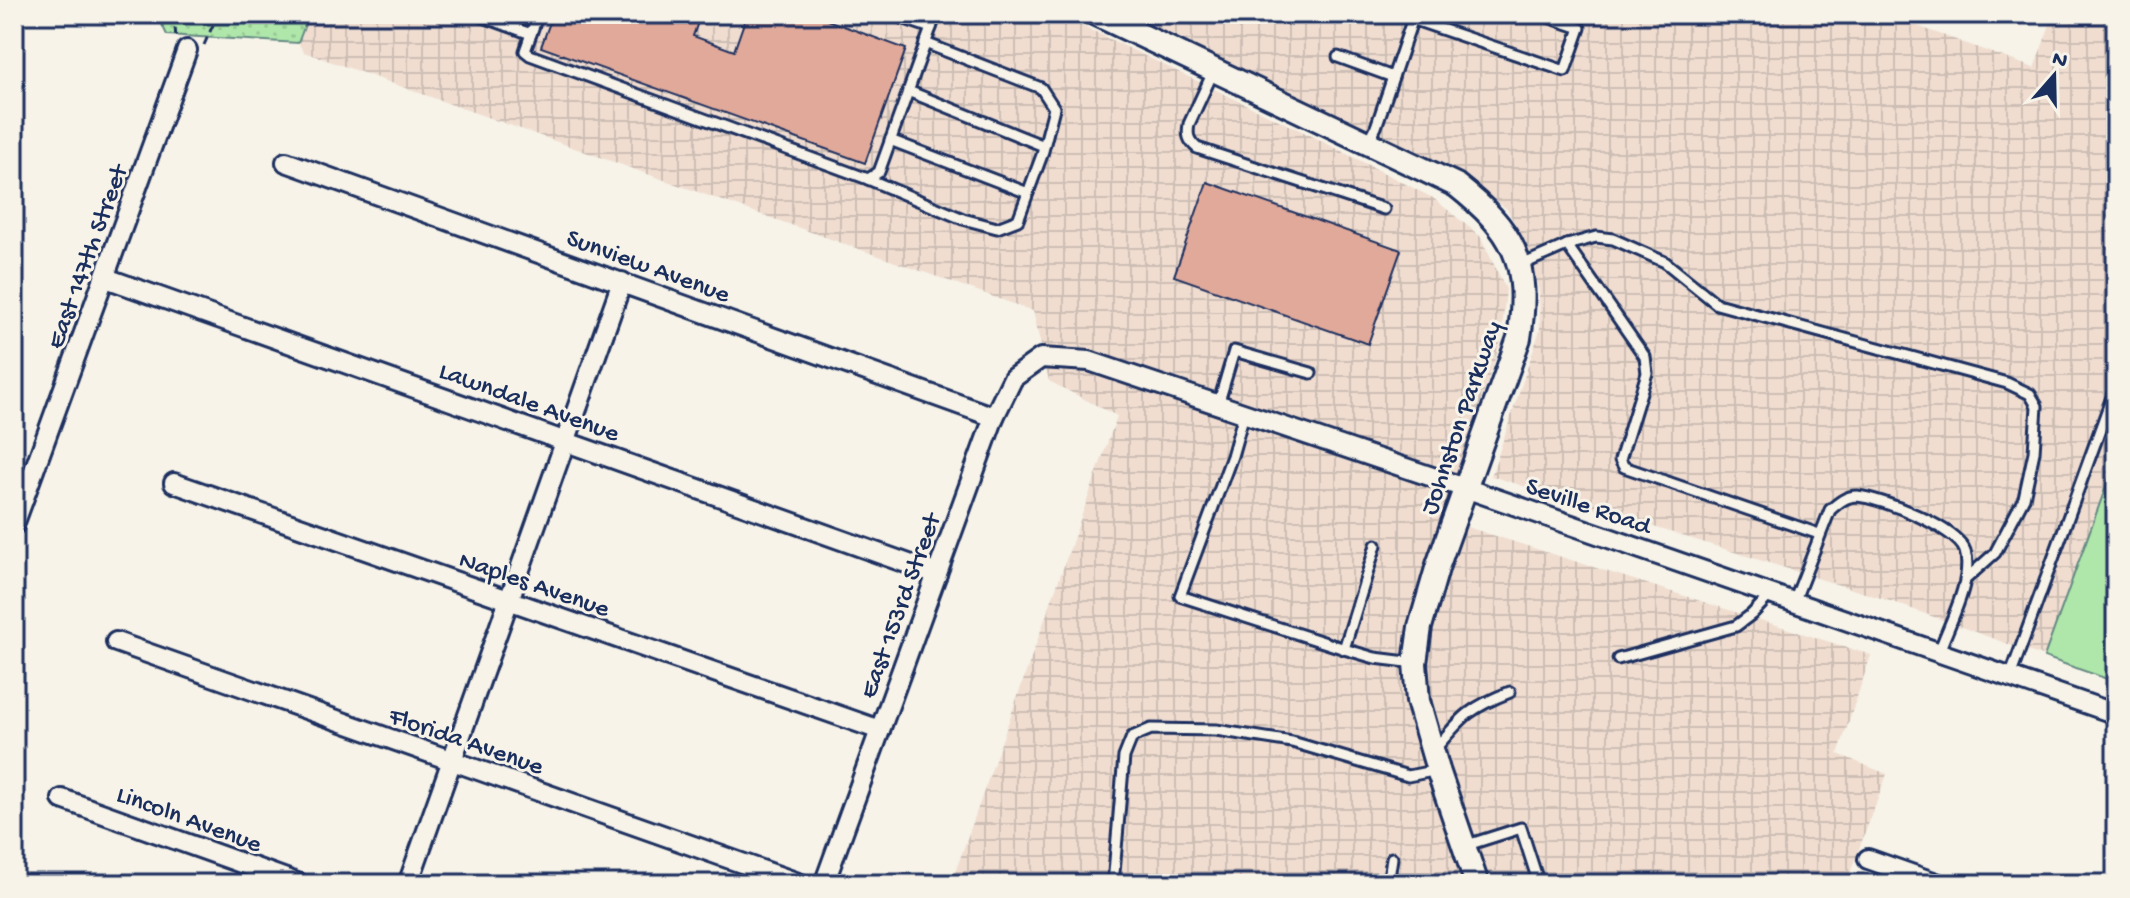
<svg xmlns="http://www.w3.org/2000/svg" width="2130" height="898" font-family="'Gochi Hand',sans-serif">
<style>
.industrial{fill:url(#industrial-grid)}
.grass{fill:#afe6a9;stroke:#658a84;stroke-width:2}
.park{fill:url(#park-dots);stroke:#658a84;stroke-width:2}
.building{fill:#e1a999;stroke:#1b2f5e;stroke-width:2}
.lines{fill:none;stroke-linecap:round;stroke-linejoin:round}
.service-casing{stroke:#1b2f5e;stroke-width:15}
.minor-casing{stroke:#1b2f5e;stroke-width:24}
.tertiary-casing{stroke:#1b2f5e;stroke-width:28}
.path{stroke:#1b2f5e;stroke-width:3;stroke-dasharray:8 6;stroke-linecap:butt}
.service{stroke:#f7f3e8;stroke-width:9}
.minor{stroke:#f7f3e8;stroke-width:18}
.tertiary{stroke:#f7f3e8;stroke-width:22}
.labels{text-anchor:middle;stroke-width:6;stroke-linejoin:round;paint-order:stroke}
.street-label{font-size:26px;fill:#1b2f5e;stroke:#f7f3e8}
</style>
<defs>
<pattern id="industrial-grid" width="8" height="8" patternUnits="userSpaceOnUse" patternTransform="scale(2)"><rect width="8" height="8" fill="#f0ddd0"/><path d="M0 4h8M4 0v8" fill="none" stroke="#cdbeb5"/></pattern>
<pattern id="park-dots" width="8" height="8" patternUnits="userSpaceOnUse" patternTransform="scale(2)"><rect width="8" height="8" fill="#afe6a9"/><path d="M2 2h.1M6 6h.1" fill="none" stroke="#96c694" stroke-width="1.8" stroke-linecap="round"/></pattern>
</defs>
<rect width="100%" height="100%" fill="#f7f3e8"/>
<filter id="ink" filterUnits="userSpaceOnUse"><feTurbulence type="fractalNoise" baseFrequency=".0125" numOctaves="2"/><feDisplacementMap in="SourceGraphic" scale="16" xChannelSelector="R" yChannelSelector="G"/><feConvolveMatrix kernelMatrix="1 2 1 2 8 2 1 2 1" color-interpolation-filters="sRGB"/></filter>
<g filter="url(#ink)">
<!-- industrial -->
<g class="industrial">
<polygon points="309,14 1058,14 1316,138 1433,198 1480,236 1506,289 1501,341 1442,519 1871,655 1838,754 1887,774 1846,884 951,884 1117,416 1049,381 1033,311 304,52 298,43"/>
<polygon points="1126,14 1884,14 2034,68 2054,14 2116,14 2116,459 2044,657 1890,601 1491,476 1540,330 1539,291 1528,248 1507,209 1447,166"/>
</g>
<!-- grass -->
<polygon class="grass" points="2116,459 2116,682 2044,657"/>
<!-- park -->
<polygon class="park" points="157,14 309,14 298,43 167,35"/>
<!-- building -->
<g class="building">
<polygon points="553,14 701,14 693,36 734,51 747,14 829,14 827,20 906,49 865,163 541,47"/>
<polygon points="1207,182 1401,250 1368,344 1174,276"/>
</g>
<g class="lines">
<defs>
<g id="service">
<polyline points="475,14 531,34"/>
<polyline points="538,14 525,51 530,55 868,179 879,172 936,14"/>
<polyline points="890,14 931,28"/>
<polyline points="1397,14 1565,71 1580,28 1539,14"/>
<polyline points="1338,57 1393,77"/>
<path d="M1214,70L1189,124C1187,135 1188,140 1197,148L1384,209"/>
<polyline points="908,91 1044,146"/>
<polyline points="890,140 1028,193"/>
<polyline points="1368,143 1376,127 1414,15"/>
<polyline points="868,179 963,219 997,228 1018,220 1042,155 1054,108 1041,88 925,43"/>
<polyline points="1567,245 1645,357 1647,373 1620,460 1624,467 1819,534"/>
<polyline points="1519,266 1567,245 1596,237 1613,239 1665,262 1717,304 2007,383 2030,394 2037,406 2034,452 2024,498 1995,553 1967,578"/>
<polyline points="1218,405 1234,351 1311,373"/>
<polyline points="1244,414 1232,456 1180,596 1345,649"/>
<polyline points="1376,545 1344,649 1375,658 1415,663"/>
<path d="M1794,602L1830,510C1838,503 1846,496 1857,496C1881,498 1958,528 1965,551C1974,579 1948,626 1939,652"/>
<polyline points="1618,659 1736,626 1752,614 1771,594"/>
<polyline points="2010,677 2116,386"/>
<path d="M1435,749C1463,716 1469,708 1510,692"/>
<polyline points="1464,846 1521,828 1539,884"/>
<polyline points="1113,884 1124,757 1132,737 1151,729 1216,730 1292,742 1408,776 1438,770"/>
<polyline points="1388,884 1392,858"/>
</g>
<g id="minor">
<polyline points="1131,30 1137,14"/>
<polyline points="286,162 994,417"/>
<polyline points="106,278 937,574"/>
<polyline points="174,483 880,730"/>
<polyline points="14,525 187,50"/>
<polyline points="116,642 801,884"/>
<polyline points="62,799 300,884"/>
<polyline points="1868,859 1939,884"/>
<polyline points="408,884 622,282"/>
<polyline points="824,884 994,417 1013,378 1041,358 1089,361 1465,488 2116,714"/>
</g>
<path id="tertiary" d="M1096,14L1456,185C1514,231 1531,262 1519,338L1438,565L1420,627L1415,663L1418,701L1438,770L1477,884"/>
</defs>
<!-- service casing -->
<use href="#service" class="service-casing"/>
<!-- minor casing -->
<use href="#minor" class="minor-casing"/>
<!-- tertiary casing -->
<use href="#tertiary" class="tertiary-casing"/>
<!-- path -->
<g class="path">
<polyline points="174,14 176,39"/>
<polyline points="204,45 213,25 213,14"/>
</g>
<!-- service -->
<use href="#service" class="service"/>
<!-- minor -->
<use href="#minor" class="minor"/>
<!-- tertiary -->
<use href="#tertiary" class="tertiary"/>
</g>
</g>
<g class="labels">
<!-- street labels -->
<g class="street-label">
<text transform="translate(85 256) rotate(-70)" y="9">East 147th Street</text>
<text transform="translate(649 264) rotate(20)" y="9">Sunview Avenue</text>
<text transform="translate(530 400) rotate(20)" y="9">Lawndale Avenue</text>
<text transform="translate(1459 417) rotate(-71)" y="9">Johnston Parkway</text>
<text transform="translate(1589 504) rotate(19)" y="9">Seville Road</text>
<text transform="translate(535 582) rotate(19)" y="9">Naples Avenue</text>
<text transform="translate(898 605) rotate(-70)" y="9">East 153rd Street</text>
<text transform="translate(467 739) rotate(19)" y="9">Florida Avenue</text>
<text transform="translate(190 817) rotate(20)" y="9">Lincoln Avenue</text>
</g>
</g>
<!-- margin -->
<rect width="2130" height="898" fill="none" stroke="#f7f3e8" stroke-width="48"/>
<rect x="24" y="24" width="2082" height="850" fill="none" stroke="#1b2f5e" stroke-width="3" filter="url(#ink)"/>
<!-- north arrow -->
<g transform="translate(2054 76) rotate(20)" stroke="#f7f3e8" stroke-width="6" paint-order="stroke">
<path d="M0-6L14 30L0 20L-14 30Z" fill="#1b2f5e"/>
<text y="-12" font-size="22" font-weight="bold" text-anchor="middle" fill="#1b2f5e">N</text>
</g>
</svg>
